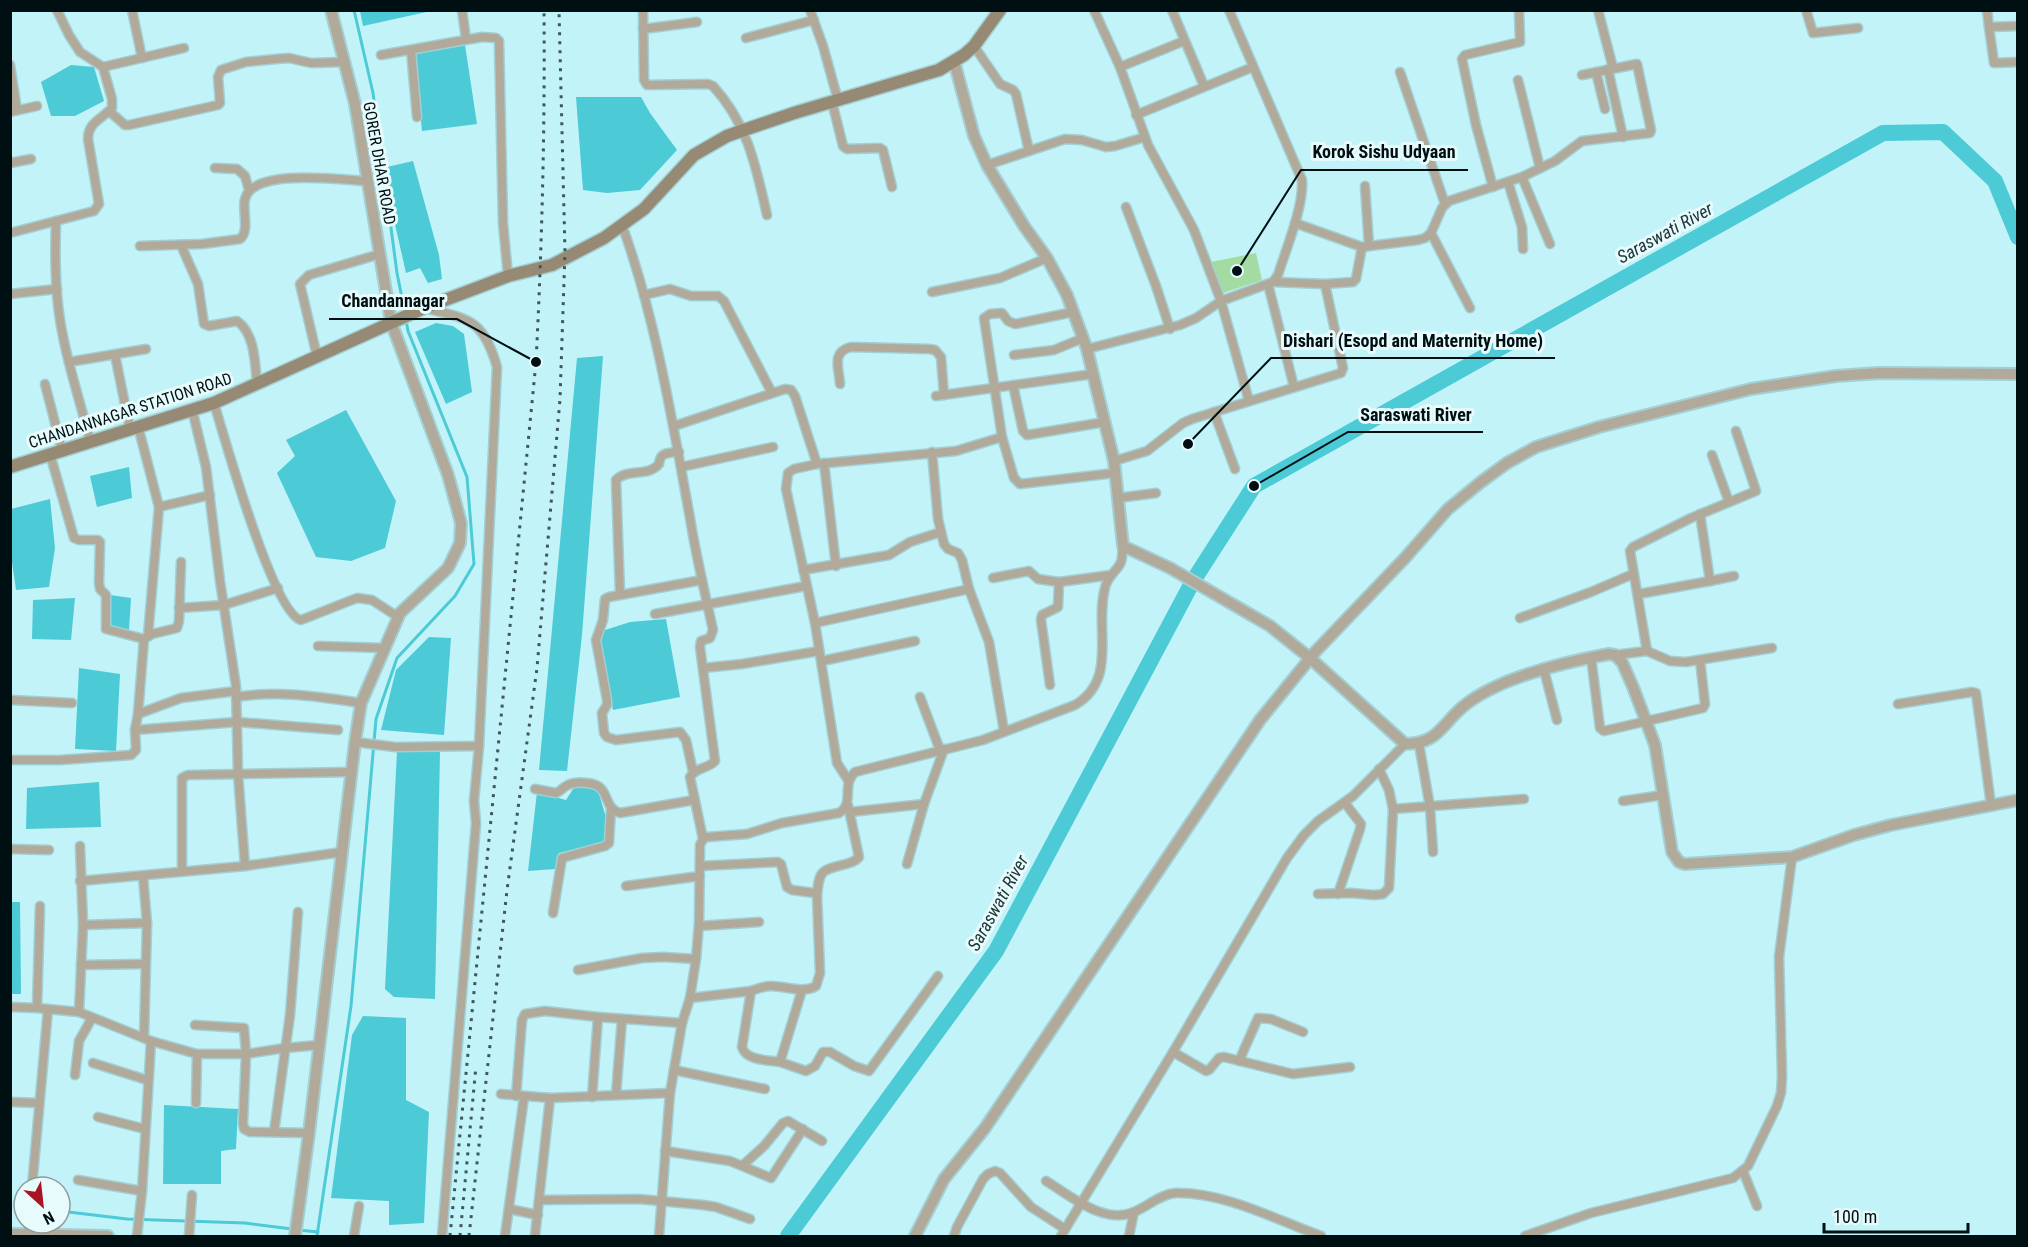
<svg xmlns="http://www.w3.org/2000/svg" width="2028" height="1247" font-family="'Roboto Condensed',sans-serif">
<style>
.green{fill:#a4dba3}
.water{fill:#4ccad6}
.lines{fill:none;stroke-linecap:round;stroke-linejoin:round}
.stream{stroke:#4ccad6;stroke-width:3}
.river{stroke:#4ccad6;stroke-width:16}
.minor-casing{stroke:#a3cfd3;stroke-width:11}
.tertiary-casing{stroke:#a3cfd3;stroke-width:14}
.secondary-casing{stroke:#a3cfd3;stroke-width:15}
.minor{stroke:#b1a99a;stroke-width:8}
.tertiary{stroke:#b1a99a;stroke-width:10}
.secondary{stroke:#968a74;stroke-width:12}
.rail{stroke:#3e575a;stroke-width:3;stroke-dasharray:3 6;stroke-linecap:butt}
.labels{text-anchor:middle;stroke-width:6;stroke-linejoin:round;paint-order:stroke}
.street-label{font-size:16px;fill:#000f11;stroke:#e7fafc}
.water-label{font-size:18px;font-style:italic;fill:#203639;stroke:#e7fafc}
.leader{fill:none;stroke:#000f11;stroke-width:2}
.callout-dot{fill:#000f11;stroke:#e7fafc;stroke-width:2}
.callout-label{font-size:18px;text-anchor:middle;font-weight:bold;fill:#000f11;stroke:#e7fafc;stroke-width:6;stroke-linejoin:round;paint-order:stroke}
</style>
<rect width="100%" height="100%" fill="#c2f3f8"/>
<!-- green -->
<polygon class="green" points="1256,253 1262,280 1223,293 1211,262"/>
<!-- water -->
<g class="water">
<polygon points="360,11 360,10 431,11 363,26"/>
<polygon points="465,45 477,124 422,131 414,52"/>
<polygon points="71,65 94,67 104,101 75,116 51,116 41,82"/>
<polygon points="576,97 641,97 650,113 677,150 640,190 607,193 583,190"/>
<polygon points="413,161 439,255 442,279 428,283 420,268 406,273 392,211 387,167"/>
<polygon points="436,323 453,326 464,334 472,392 446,404 415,332"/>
<polygon points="603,356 582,635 567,771 539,770 577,358"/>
<polygon points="346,410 396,501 385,548 351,561 316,557 277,473 295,456 286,440"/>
<polygon points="129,467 132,498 97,507 90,476"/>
<polygon points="50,499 55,548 49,587 16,590 11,555 11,509"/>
<polygon points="110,595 131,598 129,630 107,626"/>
<polygon points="75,598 71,640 32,639 33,600"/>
<polygon points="666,619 680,697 613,710 599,632 630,622"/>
<polygon points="429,637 451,638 444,735 381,730 396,670"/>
<polygon points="79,668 120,674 116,751 75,749"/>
<polygon points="397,751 440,751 435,999 394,997 385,989"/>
<polygon points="99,782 101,827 26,829 27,788"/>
<polygon points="575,786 597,787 607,821 607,841 559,853 555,869 528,871 537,792 566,800"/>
<polygon points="11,902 20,902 21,994 11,994"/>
<polygon points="363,1016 406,1018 406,1100 429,1112 424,1223 389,1225 389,1201 331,1198 352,1035"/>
<polygon points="164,1105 238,1109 236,1149 221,1151 221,1184 163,1184"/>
</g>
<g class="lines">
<!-- stream -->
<g class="stream">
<polyline points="354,10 373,93 397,273 405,313"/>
<polyline points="60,1211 127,1219 245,1223 292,1229"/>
<polyline points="299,1230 318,1232"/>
<polyline points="317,1236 351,1006 376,719 397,658 455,596 474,564 467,477 408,331 406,320"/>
</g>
<!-- river -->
<polyline class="river" points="788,1236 996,951 1193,581 1254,486 1883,133 1943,132 1995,181 2018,237"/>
<defs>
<g id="minor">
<path d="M57,10L69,35L80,52L103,67L112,99V108C102,119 88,122 88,139L99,204L94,211L56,221C55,249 55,277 58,305C63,351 79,396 90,441"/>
<polyline points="132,10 142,58"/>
<polyline points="462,10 466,39"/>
<path d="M643,10L644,80L647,85L708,84L713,86C748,124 756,167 767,215"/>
<polyline points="810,10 823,46 838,100"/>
<polyline points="1094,10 1120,67 1148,145 1194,230 1221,301 1249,401"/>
<polyline points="1172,10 1204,86"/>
<polyline points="1598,10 1613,68"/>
<polyline points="1806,10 1813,33 1858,28"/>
<polyline points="1987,10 1989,27 2018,26"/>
<polyline points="1989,27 1994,63 2018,62"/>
<polyline points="643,29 697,22"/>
<polyline points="746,38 814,20"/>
<polyline points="974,46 1000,84 1013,90 1016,94 1029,151"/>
<polyline points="411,50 417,117"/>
<polyline points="381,55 482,37 496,38 499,41 503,223 508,276"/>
<polyline points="10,65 17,110"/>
<polyline points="103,67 184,48"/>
<polyline points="1120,67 1184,41"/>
<polyline points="1608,69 1623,137"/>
<polyline points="1400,72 1445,204"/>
<polyline points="1596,72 1605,109"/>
<polyline points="1518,80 1540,168"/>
<polyline points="832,102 843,146 847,149 880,148 883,150 892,187"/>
<polyline points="109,111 125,125 129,125 218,105 220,103 218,77 221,70 246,62 276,59 289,58 311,63 344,62"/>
<polyline points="10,112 37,106"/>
<polyline points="1136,115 1253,67"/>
<polyline points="10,163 31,159"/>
<polyline points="987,165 1065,139 1082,140 1106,147 1115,146 1145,137"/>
<polyline points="215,168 237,169 245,176 249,190"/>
<polyline points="1522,177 1550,244"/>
<polyline points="1508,182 1522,227 1523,249"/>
<polyline points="1365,186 1369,246"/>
<polyline points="1493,187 1476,125 1462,59 1465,55 1520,42 1519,10"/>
<polyline points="1126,207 1156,286 1170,329"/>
<polyline points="1295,223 1362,247 1418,240 1425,238 1431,233 1442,208 1449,201 1522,177 1555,161 1582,141 1650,133 1651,130 1637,64 1582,75"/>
<path d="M622,225C656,319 672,420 690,518C696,556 705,593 713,630L710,638L701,641L700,647L715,761C708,769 696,767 690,777L703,839"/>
<polyline points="10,233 56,221"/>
<polyline points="1431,233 1470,308"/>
<path d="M181,245L198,284L204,324L209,326L237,321C255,333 255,364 257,383"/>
<path d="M140,246L202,244L240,239C250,231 242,211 245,199C253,167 342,180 368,181"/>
<polyline points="1273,282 1325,284 1353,282 1356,279 1362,247"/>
<polyline points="1268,284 1294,387"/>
<polyline points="932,292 1000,278 1047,258"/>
<polyline points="10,294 57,289"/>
<polyline points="644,295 670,289 691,296 718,296 724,301 772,393"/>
<path d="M424,308C470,319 483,319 497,367L479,746L474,801L476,823L442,1236"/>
<path d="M1087,349L1180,325L1196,318L1221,301L1273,282L1278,275C1286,249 1304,206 1302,180L1229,10"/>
<polyline points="115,355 130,429"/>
<polyline points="1014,355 1054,350 1083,338"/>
<polyline points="317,356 300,284 309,275 380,254"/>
<polyline points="69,362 146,349"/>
<polyline points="45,384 62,450"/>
<path d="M840,384C839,368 831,352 851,347L929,349L935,350L941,357L944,395"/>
<polyline points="1013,385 1023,431 1027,435 1105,422"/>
<polyline points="936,396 1093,374"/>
<path d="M214,403C224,436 273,613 301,620L357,598L372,600L398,617"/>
<polyline points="192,409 206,467 220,581 236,686 238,774 245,866"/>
<polyline points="1214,412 1235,469"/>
<polyline points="138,426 159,507"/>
<polyline points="674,426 785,389 791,390 795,396 817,464"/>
<polyline points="1002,437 1014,478 1020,484 1115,473"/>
<polyline points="932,452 938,519 944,544 948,549 958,553 962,560 969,589 989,642 1004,731"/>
<polyline points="50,454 74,538 79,540 98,540 100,542 99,583 100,589 106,595 106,629 144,639"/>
<polyline points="1712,455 1729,502"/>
<polyline points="1114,461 1147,451 1183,423 1192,419 1341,373 1343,368 1325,284"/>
<polyline points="824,463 836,566"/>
<polyline points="681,467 773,447"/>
<polyline points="1118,498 1156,493"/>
<polyline points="803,570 889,555 910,542 941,532"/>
<polyline points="993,578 1029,571 1038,579 1059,582 1111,575"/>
<polyline points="1710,581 1734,576"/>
<path d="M620,594L616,480C627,468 649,477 659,464C660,452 668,453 679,452"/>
<polyline points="1639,594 1710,581 1700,514"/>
<polyline points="179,608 224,605 278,588"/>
<polyline points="655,614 806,586"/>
<polyline points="1520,618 1591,592 1633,574"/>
<polyline points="815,623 969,589"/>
<polyline points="148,636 159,507 210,495"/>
<polyline points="318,646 385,648"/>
<polyline points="1647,651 1630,551 1633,547 1691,518 1756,491 1736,431"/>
<polyline points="1615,655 1647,651 1670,661 1686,662 1772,648"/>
<polyline points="1591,657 1600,728 1604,731 1703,708 1705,704 1700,660"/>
<polyline points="822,661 915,641"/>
<polyline points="703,668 742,664 819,651"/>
<polyline points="1544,670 1557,720"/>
<polyline points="1050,685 1041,620 1042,615 1058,607 1059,582"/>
<path d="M236,697C278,690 320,697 361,703"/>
<polyline points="920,697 940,750"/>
<polyline points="10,700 72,703"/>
<polyline points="1898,704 1972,692 1976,693 1991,805"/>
<polyline points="138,714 144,639 152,634 177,628 179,621 181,562"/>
<polyline points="135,730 237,722 338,730"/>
<polyline points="355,742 395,747 479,746"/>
<polyline points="1419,744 1430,807 1433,852"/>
<polyline points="10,760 60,760 131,755 136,750 135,730 138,714 181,698 236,691"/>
<polyline points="693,772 686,740 680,732 616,740 607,737 604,733 602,713 607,705 607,700 596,640 603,620 605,599 609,597 702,580"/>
<polyline points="848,780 837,763 815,623 786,489 788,473 794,469 817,464 956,451 1002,437 984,318 990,314 1002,313 1008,321 1015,324 1073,312"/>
<path d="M535,789L556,793C561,791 563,787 568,785C574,782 581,782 587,783C612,785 601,807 620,813L694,800"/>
<polyline points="1623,801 1663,795"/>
<polyline points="1393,809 1524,799"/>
<polyline points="850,812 924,804"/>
<polyline points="10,849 49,850"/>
<polyline points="907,864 924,804 944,749"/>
<path d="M700,866L778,862L781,864L787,887L792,890L815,893L817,896L820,973L816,986C803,994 786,986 771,986C763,986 757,989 751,991L742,1047C746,1061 768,1060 780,1062"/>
<polyline points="182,871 182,778 188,775 351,772"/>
<polyline points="143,876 147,923 144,1038"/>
<polyline points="80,881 245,866 342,852"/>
<polyline points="626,886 700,876"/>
<polyline points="1318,894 1351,893 1374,895 1383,894 1389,888 1393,809 1389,790 1379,769"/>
<polyline points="1338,894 1360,829 1361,824 1345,803"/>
<path d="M817,896C819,870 821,870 846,864C852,862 855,862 859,857L848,805"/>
<polyline points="40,906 37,1008 79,1012 151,1041 197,1054 246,1054 285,1048 319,1045"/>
<polyline points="553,913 562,858 605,846 609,843 611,808"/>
<polyline points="83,925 147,923"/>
<polyline points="699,926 759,922"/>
<polyline points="81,965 145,964"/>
<polyline points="578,970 642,958 663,957 696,959"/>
<polyline points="802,990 780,1062 806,1071 815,1066 823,1052 830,1052 854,1066 869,1071 938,976"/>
<polyline points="690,998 751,991"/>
<polyline points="10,1007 37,1008"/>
<polyline points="79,1012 83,925 80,846"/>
<polyline points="598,1017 682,1023"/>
<polyline points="195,1025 244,1028 246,1054 243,1123 244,1129 250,1132 309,1133"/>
<polyline points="1173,1052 1206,1071 1209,1070 1219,1058 1224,1057 1293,1074 1350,1067"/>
<polyline points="1239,1061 1258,1018 1271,1019 1303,1032"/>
<polyline points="93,1063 147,1080"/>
<polyline points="674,1070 765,1089"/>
<polyline points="75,1075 79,1041 92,1018"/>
<polyline points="501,1094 550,1098"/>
<polyline points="616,1095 622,1019"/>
<polyline points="516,1096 522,1020 525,1014 545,1011 598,1017 592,1097"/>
<polyline points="10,1102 39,1103"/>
<polyline points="196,1103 197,1054"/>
<polyline points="98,1117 145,1129"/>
<polyline points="274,1132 290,1015 298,912"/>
<polyline points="665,1151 730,1161 771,1178 803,1129"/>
<polyline points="743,1165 764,1146 783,1123 788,1121 822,1141"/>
<polyline points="1743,1171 1757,1206"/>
<polyline points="78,1180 142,1191"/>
<path d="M1046,1181C1071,1196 1104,1225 1134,1212C1148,1206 1161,1194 1176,1193C1224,1192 1277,1220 1321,1236"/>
<polyline points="32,1187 48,1009"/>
<polyline points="540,1200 639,1199 703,1205 716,1207 750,1219"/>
<polyline points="509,1209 538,1215"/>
<polyline points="28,1234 29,1223"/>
<polyline points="137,1236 142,1191 151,1041"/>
<polyline points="189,1236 192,1195"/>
<polyline points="354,1236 359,1206"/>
<polyline points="505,1236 524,1097"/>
<polyline points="535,1236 550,1098 670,1093"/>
<path d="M659,1236L670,1093L682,1023L690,998L696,959L699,923L700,845L703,839L707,837L747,834L782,823L839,813C855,804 841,785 855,772L983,740L1075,705C1119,679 1094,628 1105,588C1107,577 1115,573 1120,564C1123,559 1122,551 1123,546"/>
<polyline points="954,1236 957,1227 983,1179 988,1174 995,1171 1000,1173 1031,1207 1065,1229"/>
<polyline points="1061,1236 1173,1052 1287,858 1304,835 1318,821 1353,796 1405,744"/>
<polyline points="1129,1236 1134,1212"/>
<polyline points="1525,1236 1591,1213 1733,1178 1748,1166 1777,1106 1781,1093 1782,1076 1779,957 1792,857"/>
</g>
<g id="tertiary">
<path d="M954,61L974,136L987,165L1024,226L1047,258L1067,295L1087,349L1114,461L1123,546L1170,568L1270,626L1310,658L1405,744C1439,744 1442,723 1465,705C1500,677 1566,662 1609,654L1615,655L1622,662L1633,687L1655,745L1672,852L1679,862L1685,864L1792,857L1854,835L1891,825L2018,800"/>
<polyline points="10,1234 108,1236"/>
<polyline points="295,1236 309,1133 355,742 361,703 400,613 448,568 460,543 461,523 448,475 391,322 355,104 331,10"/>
<polyline points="915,1236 944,1179 985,1128 1260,720 1316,651 1405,558 1448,509 1481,482 1507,463 1536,447 1599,427 1751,389 1836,376 1879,373 2018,374"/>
</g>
<polyline id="secondary" points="10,467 214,403 424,308 508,276 552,265 604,238 644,209 694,155 727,136 744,130 794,113 939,70 964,55 974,46 1000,10"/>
</defs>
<!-- minor casing -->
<use href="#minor" class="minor-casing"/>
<!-- tertiary casing -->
<use href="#tertiary" class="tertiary-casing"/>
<!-- secondary casing -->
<use href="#secondary" class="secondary-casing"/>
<!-- minor -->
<use href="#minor" class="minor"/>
<!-- tertiary -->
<use href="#tertiary" class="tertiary"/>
<!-- secondary -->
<use href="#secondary" class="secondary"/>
<!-- rail -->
<g class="rail">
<path d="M450,1236L536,362C542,245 545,128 544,10"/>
<polyline points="460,1236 476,1066"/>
<polyline points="469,1236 507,890 537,668 560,399 565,252 559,10"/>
</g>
</g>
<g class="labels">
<!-- street labels -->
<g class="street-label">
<text transform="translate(380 163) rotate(80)" y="6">GORER DHAR ROAD</text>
<text transform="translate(130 410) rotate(-18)" y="6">CHANDANNAGAR STATION ROAD</text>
</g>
<!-- water labels -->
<g class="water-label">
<text transform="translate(1665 233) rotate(-29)" y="6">Saraswati River</text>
<text transform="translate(998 903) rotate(-61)" y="6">Saraswati River</text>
</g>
</g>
<!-- callouts -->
<path class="leader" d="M1237 271L1301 170H1468M536 362L457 319H329M1188 444L1271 358H1555M1254 486L1348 432H1483"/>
<g class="callout-dot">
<circle cx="1237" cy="271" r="6"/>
<circle cx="536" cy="362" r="6"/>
<circle cx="1188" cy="444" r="6"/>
<circle cx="1254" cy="486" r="6"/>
</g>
<g class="callout-label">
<text x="1384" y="158">Korok Sishu Udyaan</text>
<text x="393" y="307">Chandannagar</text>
<text x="1413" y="347">Dishari (Esopd and Maternity Home)</text>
<text x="1416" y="421">Saraswati River</text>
</g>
<!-- border -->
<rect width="2028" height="1247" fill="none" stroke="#000f11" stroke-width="24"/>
<!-- north arrow -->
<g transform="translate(42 1205) rotate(153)"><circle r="28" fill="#e7fafc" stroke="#8b9c9e" stroke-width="1.5"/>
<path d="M0-4.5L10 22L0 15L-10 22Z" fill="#aa1422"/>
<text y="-9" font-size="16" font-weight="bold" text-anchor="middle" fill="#000f11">N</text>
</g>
<!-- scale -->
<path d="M1824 1223v9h144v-9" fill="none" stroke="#000f11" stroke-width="3"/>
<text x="1833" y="1223" font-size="18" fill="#000f11" stroke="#e7fafc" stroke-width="4.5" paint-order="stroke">100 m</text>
</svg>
